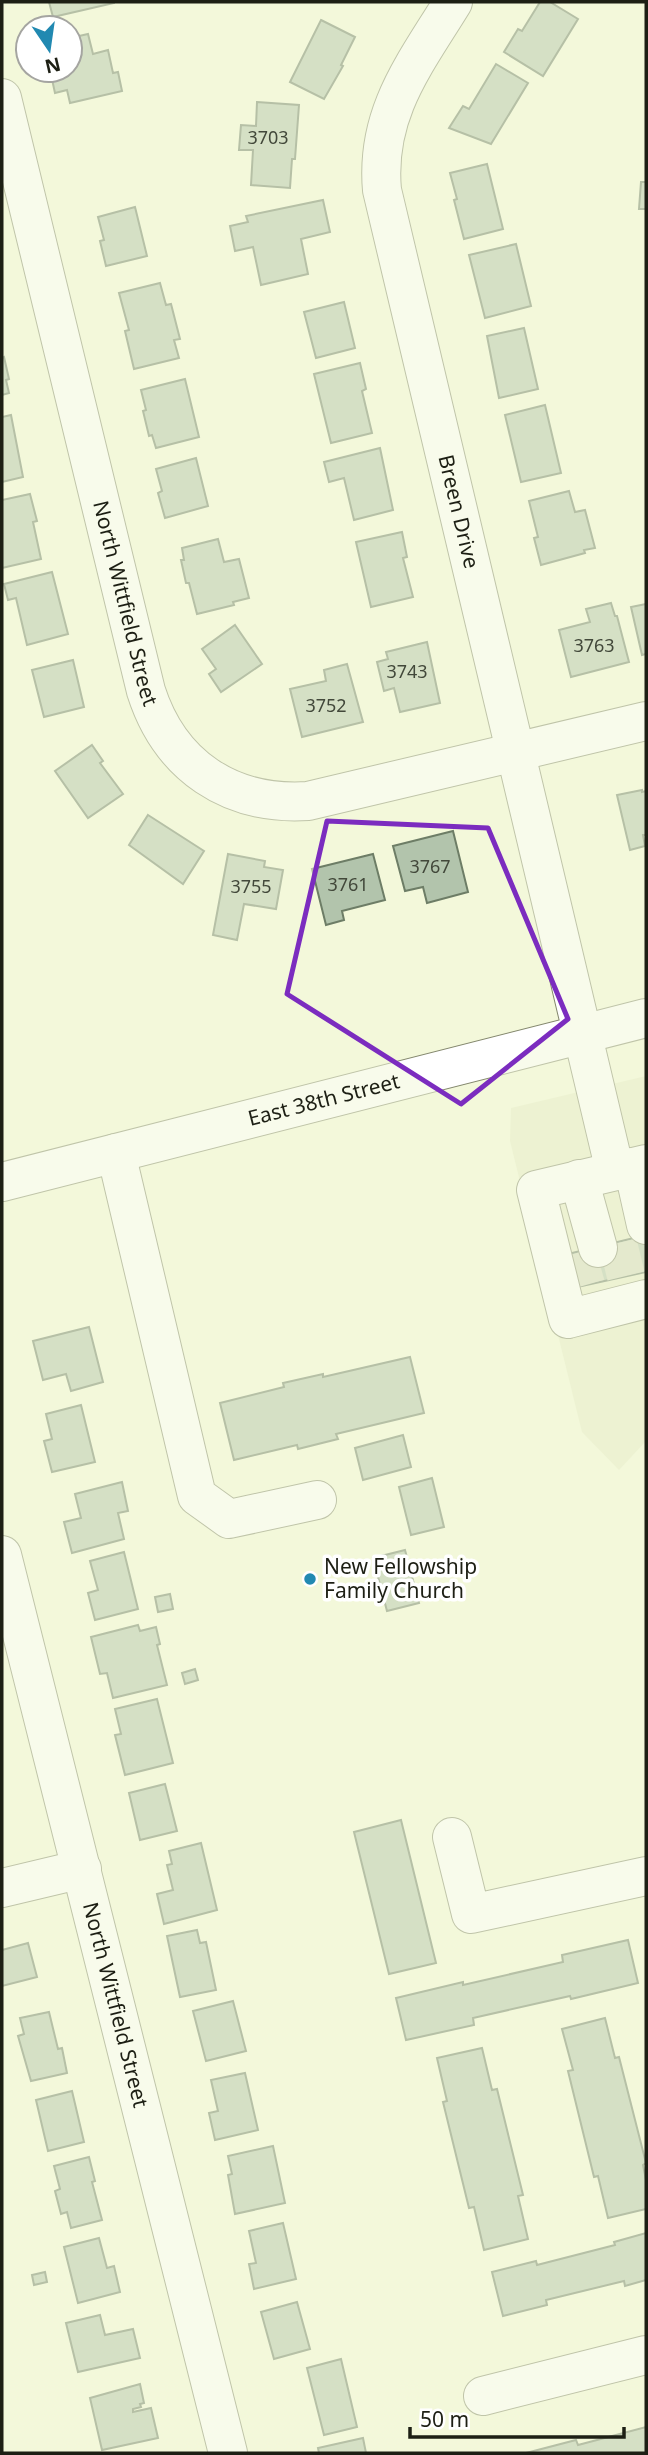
<svg xmlns="http://www.w3.org/2000/svg" width="648" height="2455" font-family="'Noto Sans',sans-serif">
<style>
.built{fill:#e7ecc7}
.building{fill:#b2c4ac;stroke:#6d7d66;stroke-width:2}
.lines{fill:none;stroke-linecap:round;stroke-linejoin:round}
.minor-tunnel{stroke:#d3d7bc;stroke-width:38;stroke-dasharray:38 19;stroke-linecap:butt}
.minor-casing{stroke:#83876d;stroke-width:40}
.major-casing{stroke:#83876d;stroke-width:40}
.minor{stroke:#fff;stroke-width:38}
.major{stroke:#fff;stroke-width:38}
.marked{fill:none;stroke:#7b2cbf;stroke-width:5;stroke-linejoin:round}
.poi-dot{fill:#2189b1;stroke:#fff;stroke-width:2.5}
.labels{text-anchor:middle;stroke-width:7;stroke-linejoin:round;paint-order:stroke}
.number-label{font-size:18px;fill:#42483a}
.street-label{font-size:21px;fill:#1d1f14;stroke:#fff}
.poi-label{font-size:21px;fill:#1d1f14;stroke:#fff;text-anchor:start}
</style>
<rect width="100%" height="100%" fill="#f3f8da"/>
<!-- built -->
<polygon class="built" points="646,1076 646,1441 619,1470 582,1432 510,1141 511,1108"/>
<!-- building -->
<g class="building">
<polygon points="49,2 114,2 114,3 53,17"/>
<polygon points="540,2 550,2 578,19 543,76 504,52 518,29 522,31"/>
<polygon points="321,20 355,37 341,65 343,66 324,99 290,82"/>
<polygon points="88,34 93,54 108,50 113,73 118,72 122,91 70,103 67,90 55,93 50,70 70,70 70,38"/>
<polygon points="496,64 528,83 491,144 449,128 463,106 469,109"/>
<polygon points="257,102 299,105 295,159 292,159 290,188 251,185 253,150 239,150 241,125 256,126"/>
<polygon points="487,164 503,229 464,239 454,200 457,199 450,173"/>
<polygon points="641,182 646,182 646,209 639,209"/>
<polygon points="323,200 330,232 301,239 308,274 261,285 253,247 235,251 230,226 248,222 246,216"/>
<polygon points="135,207 147,256 106,266 100,241 104,240 98,217"/>
<polygon points="516,244 531,306 485,318 469,255"/>
<polygon points="160,283 166,305 171,304 180,339 174,340 179,358 134,369 125,331 129,330 119,293"/>
<polygon points="344,302 355,348 316,358 304,312"/>
<polygon points="524,328 538,389 499,398 487,336"/>
<polygon points="4,357 9,379 6,380 9,393 2,395 2,358"/>
<polygon points="360,363 366,389 362,391 372,433 331,443 314,374"/>
<polygon points="185,379 199,437 156,448 152,435 149,436 143,411 146,410 141,390"/>
<polygon points="545,405 561,473 521,482 505,415"/>
<polygon points="11,415 23,477 2,482 2,417"/>
<polygon points="380,448 393,510 354,520 344,478 329,482 324,462"/>
<polygon points="196,458 208,506 165,518 158,493 162,491 156,469"/>
<polygon points="569,491 575,512 585,510 595,548 584,550 585,553 541,565 534,538 538,537 529,501"/>
<polygon points="30,494 37,521 33,522 41,559 2,568 2,500"/>
<polygon points="402,532 407,557 403,558 413,597 371,607 356,542"/>
<polygon points="218,539 224,562 239,559 249,598 233,602 234,605 197,614 189,583 186,583 181,560 184,560 182,548"/>
<polygon points="52,572 68,634 27,645 16,598 8,600 4,584"/>
<polygon points="611,603 615,616 617,616 629,662 571,677 559,630 590,622 586,609"/>
<polygon points="646,604 646,654 642,655 631,607"/>
<polygon points="235,625 262,664 221,692 209,674 216,669 202,649"/>
<polygon points="427,642 440,703 400,712 394,688 384,691 377,662 388,659 386,652"/>
<polygon points="73,660 84,707 44,717 32,670"/>
<polygon points="347,664 363,722 302,737 290,689 326,681 324,670"/>
<polygon points="92,745 103,761 100,763 123,794 88,818 55,771"/>
<polygon points="642,790 642,792 646,791 646,835 643,835 645,846 630,850 617,795"/>
<polygon points="148,815 204,851 183,884 129,845"/>
<polygon points="453,831 468,892 427,903 423,887 405,891 393,846"/>
<polygon points="228,854 265,861 264,867 283,870 276,909 244,904 237,940 213,935"/>
<polygon points="373,854 385,900 342,911 344,920 326,925 312,869"/>
<polygon points="646,1235 646,1272 577,1287 568,1254"/>
<polygon points="89,1327 103,1382 71,1391 66,1374 43,1380 33,1341"/>
<polygon points="410,1357 424,1413 336,1434 338,1439 298,1449 297,1445 234,1460 220,1403 284,1387 283,1383 323,1374 323,1377"/>
<polygon points="81,1405 95,1462 52,1472 44,1441 52,1439 46,1414"/>
<polygon points="403,1435 411,1467 363,1480 355,1448"/>
<polygon points="432,1478 444,1527 411,1535 399,1487"/>
<polygon points="122,1482 128,1511 118,1513 124,1539 72,1553 64,1522 81,1518 75,1494"/>
<polygon points="405,1550 419,1603 387,1611 373,1558"/>
<polygon points="124,1552 138,1609 95,1620 88,1593 98,1590 90,1561"/>
<polygon points="170,1594 173,1609 158,1612 155,1597"/>
<polygon points="138,1625 140,1631 156,1627 160,1644 157,1645 167,1685 113,1698 107,1673 100,1674 91,1637"/>
<polygon points="195,1669 198,1680 185,1684 182,1673"/>
<polygon points="157,1699 173,1763 125,1775 115,1735 121,1734 115,1709"/>
<polygon points="165,1784 177,1831 140,1840 129,1793"/>
<polygon points="401,1820 436,1963 389,1974 354,1832"/>
<polygon points="201,1843 217,1910 164,1924 157,1894 173,1890 167,1865 172,1864 169,1851"/>
<polygon points="197,1930 200,1943 206,1942 216,1990 180,1997 167,1936"/>
<polygon points="628,1940 638,1983 571,1999 570,1996 473,2018 474,2025 406,2040 396,1998 463,1982 463,1985 563,1962 562,1955"/>
<polygon points="28,1943 37,1977 2,1986 2,1950"/>
<polygon points="233,2001 246,2051 206,2061 193,2011"/>
<polygon points="49,2012 58,2049 62,2048 67,2073 31,2081 18,2036 24,2034 20,2018"/>
<polygon points="605,2018 615,2058 619,2057 646,2163 643,2165 646,2180 646,2209 608,2218 598,2176 594,2177 568,2071 573,2070 562,2029"/>
<polygon points="482,2048 492,2090 497,2089 523,2195 518,2196 528,2239 484,2250 474,2207 469,2208 443,2102 447,2101 437,2058"/>
<polygon points="245,2073 258,2130 215,2140 209,2113 218,2111 211,2080"/>
<polygon points="72,2091 84,2142 48,2151 36,2100"/>
<polygon points="273,2146 285,2203 235,2214 228,2175 232,2174 228,2156"/>
<polygon points="89,2157 95,2181 92,2182 102,2220 71,2228 67,2212 61,2214 55,2191 60,2189 54,2166"/>
<polygon points="283,2223 296,2279 254,2289 249,2264 256,2263 249,2231"/>
<polygon points="646,2233 646,2280 625,2286 624,2281 546,2300 547,2305 503,2316 492,2272 536,2261 537,2265 615,2245 614,2242"/>
<polygon points="99,2238 107,2268 114,2266 120,2292 78,2303 64,2247"/>
<polygon points="45,2272 47,2282 34,2285 32,2275"/>
<polygon points="297,2302 310,2349 274,2359 261,2312"/>
<polygon points="100,2315 105,2335 133,2329 140,2358 78,2372 66,2323"/>
<polygon points="341,2359 357,2427 324,2435 307,2368"/>
<polygon points="140,2384 144,2403 140,2404 141,2407 133,2409 133,2412 151,2408 158,2438 102,2450 90,2398"/>
<polygon points="646,2427 646,2453 526,2453 576,2440 578,2445"/>
<polygon points="363,2438 366,2453 319,2453 318,2448"/>
</g>
<g class="lines">
<!-- minor-tunnel -->
<g class="minor-tunnel">
<polyline points="618,1243 626,1276"/>
<polyline points="577,1253 586,1285"/>
</g>
<defs>
<g id="minor">
<path id="s1" d="M453,2C415,64 375,113 382,190L615,1171"/>
<path id="s2" d="M2,98L146,691C170,766 230,806 308,801L646,721"/>
<polyline points="116,1153 197,1496 229,1519 317,1500"/>
<polyline points="646,1164 536,1190 568,1319 646,1299"/>
<polyline points="633,1167 646,1225"/>
<polyline points="579,1179 598,1248"/>
<path id="s3" d="M2,1555L228,2453"/>
<polyline points="452,1837 471,1914 646,1876"/>
<polyline points="2,1888 82,1869"/>
<polyline points="483,2396 646,2355"/>
</g>
<g id="major">
<path id="s4" d="M2,1182L646,1018"/>
</g>
</defs>
<!-- minor casing -->
<use href="#minor" class="minor-casing"/>
<!-- major casing -->
<use href="#major" class="major-casing"/>
<!-- minor -->
<use href="#minor" class="minor"/>
<!-- major -->
<use href="#major" class="major"/>
</g>
<!-- marked area -->
<path d="M0 0H648V2455H0ZM327,821L488,828L568,1019L461,1104L287,994Z" fill="#f3f8da" fill-opacity=".55" fill-rule="evenodd"/>
<path class="marked" d="M327,821L488,828L568,1019L461,1104L287,994Z"/>
<!-- markers -->
<circle class="poi-dot" cx="310" cy="1579" r="7"/>
<g class="labels">
<!-- number labels -->
<g class="number-label">
<text x="268" y="144">3703</text>
<text x="594" y="652">3763</text>
<text x="407" y="678">3743</text>
<text x="326" y="712">3752</text>
<text x="430" y="873">3767</text>
<text x="348" y="891">3761</text>
<text x="251" y="893">3755</text>
</g>
<!-- street labels -->
<g class="street-label">
<text dy="7" stroke="none"><textPath href="#s1" startOffset="536">Breen Drive</textPath></text>
<text dy="7" stroke="none"><textPath href="#s2" startOffset="520">North Wittfield Street</textPath></text>
<text dy="7" stroke="none"><textPath href="#s4" startOffset="332">East 38th Street</textPath></text>
<text dy="7" stroke="none"><textPath href="#s3" startOffset="464">North Wittfield Street</textPath></text>
</g>
<!-- poi labels -->
<g class="poi-label">
<text x="324" y="1574">New Fellowship<tspan x="324" dy="24">Family Church</tspan></text>
</g>
</g>
<!-- border -->
<rect width="648" height="2455" fill="none" stroke="#1d1f14" stroke-width="7"/>
<!-- north arrow -->
<g transform="translate(49 49) rotate(167)"><circle r="33" fill="#ffffff" stroke="#a5a5a1" stroke-width="2"/>
<path d="M0-5L12 26L0 18L-12 26Z" fill="#2189b1"/>
<text y="-10" font-size="19" font-weight="bold" text-anchor="middle" fill="#1d1f14">N</text>
</g>
<!-- scale -->
<path d="M410 2427v10h214v-10" fill="none" stroke="#1d1f14" stroke-width="3.5"/>
<text x="420" y="2427" font-size="21" fill="#1d1f14" stroke="#ffffff" stroke-width="5" paint-order="stroke">50 m</text>
</svg>
